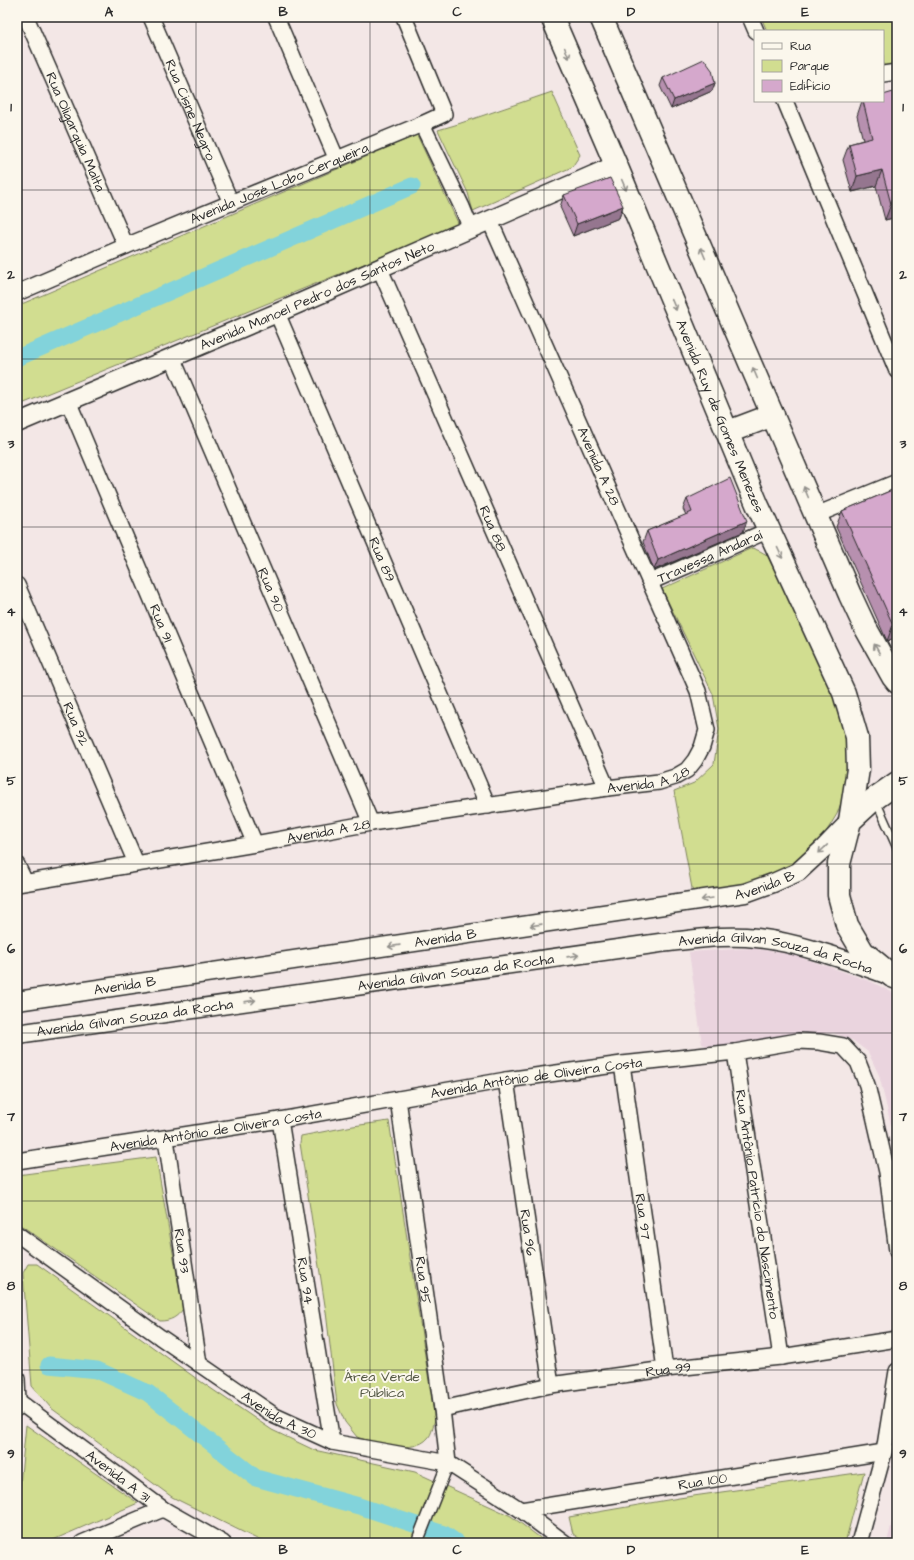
<svg xmlns="http://www.w3.org/2000/svg" width="914" height="1560" font-family="'Architects Daughter',sans-serif">
<style>
.built{fill:#ead4de}
.green{fill:#d1dd90;stroke:#7e845e}
.lines{fill:none;stroke-linecap:round;stroke-linejoin:round}
.canal{stroke:#82d3db;stroke-width:17}
.service-casing{stroke:#2b2b2b;stroke-width:10}
.pedestrian-casing{stroke:#2b2b2b;stroke-width:14}
.minor-casing{stroke:#2b2b2b;stroke-width:18}
.tertiary-casing{stroke:#2b2b2b;stroke-width:21}
.primary-casing{stroke:#2b2b2b;stroke-width:25}
.service{stroke:#fbf7ec;stroke-width:7}
.pedestrian{stroke:#fbf7ec;stroke-width:11}
.minor{stroke:#fbf7ec;stroke-width:15}
.tertiary{stroke:#fbf7ec;stroke-width:18}
.primary{stroke:#fbf7ec;stroke-width:22}
.wall{fill:#b790af;stroke:#2b2b2b}
.shaded-wall{fill:#95768f;stroke:#2b2b2b}
.building{fill:#d5a8cc;stroke:#2b2b2b}
.oneway{stroke:#93918c}
.grid{fill:none;stroke:#2b2b2b;stroke-width:1;stroke-opacity:0.55}
.labels{text-anchor:middle;stroke-width:4;stroke-linejoin:round;paint-order:stroke}
.street-label{font-size:14px;fill:#2b2b2b;stroke:#fbf7ec}
.park-label{font-size:14px;fill:#545844;stroke:#fbf7ec}
.neatline{fill:none;stroke:#2b2b2b;stroke-width:1.5}
.grid-label{font-size:13px;text-anchor:middle;font-weight:bold;fill:#2b2b2b}
</style>
<rect width="100%" height="100%" fill="#f3e7e6"/>
<filter id="ink" filterUnits="userSpaceOnUse"><feTurbulence type="fractalNoise" baseFrequency=".025" numOctaves="2"/><feDisplacementMap in="SourceGraphic" scale="8" xChannelSelector="R" yChannelSelector="G"/><feConvolveMatrix kernelMatrix="1 2 1 2 8 2 1 2 1" color-interpolation-filters="sRGB"/></filter>
<g filter="url(#ink)">
<!-- built -->
<g class="built">
<polygon points="752,948 794,955 827,966 872,982 897,995 897,1150 879,1075 868,1052 852,1040 834,1033 815,1033 783,1036 710,1048 702,1044 689,952"/>
<polygon points="897,1503 897,1543 887,1543 887,1542"/>
</g>
<!-- green -->
<g class="green">
<polygon points="761,17 897,17 897,65 883,67 883,31 767,31"/>
<polygon points="552,92 580,155 572,167 473,211 468,193 438,130 455,125"/>
<polygon points="417,135 459,225 17,406 17,306"/>
<polygon points="752,548 760,551 767,555 808,634 842,711 851,755 846,789 837,814 820,842 794,864 759,880 720,891 693,894 674,791 694,783 714,764 719,729 713,694 662,589"/>
<path d="M389,1121L435,1420C433,1425 432,1434 428,1438C414,1455 374,1443 357,1437L345,1422L337,1404L326,1312L300,1143L301,1136L353,1126Z"/>
<path d="M156,1157L183,1309C177,1317 171,1321 160,1321L19,1224L17,1175Z"/>
<polygon points="28,1264 37,1264 197,1379 272,1430 314,1450 415,1472 511,1516 547,1543 265,1543 172,1497 51,1408 32,1386 23,1273"/>
<polygon points="26,1425 138,1503 46,1543 17,1543 17,1516"/>
<polygon points="864,1472 845,1543 586,1543 573,1534 569,1517 679,1498"/>
</g>
<g class="lines">
<!-- canal -->
<g class="canal">
<polyline points="17,358 412,186"/>
<polyline points="49,1365 97,1370 148,1393 256,1478 359,1506 444,1534 457,1543"/>
</g>
<defs>
<polyline id="service" points="876,801 897,848"/>
<polyline id="pedestrian" points="419,1543 419,1537 448,1463"/>
<g id="minor">
<path id="s1" d="M26,17L126,246"/>
<path id="s2" d="M151,17L231,203"/>
<polyline points="276,17 337,160"/>
<polyline points="750,17 756,31"/>
<polyline points="883,74 897,72"/>
<polyline points="785,101 897,371"/>
<polyline points="422,124 462,207 471,229"/>
<path id="s3" d="M380,269L607,788"/>
<path id="s4" d="M17,293L126,246L422,124L444,114L404,17"/>
<path id="s5" d="M277,313L488,806"/>
<path id="s6" d="M172,357L371,823"/>
<path id="s7" d="M68,401L255,844"/>
<polyline points="816,515 897,482"/>
<path id="s8" d="M650,582L769,530"/>
<path id="s9" d="M17,585L136,863"/>
<polyline points="17,865 25,882"/>
<path id="s10" d="M17,884L255,844L371,823L607,788L659,782L675,777L687,770L695,760L702,747L707,730L698,691L490,221"/>
<path id="s11" d="M735,1052L781,1357"/>
<path id="s12" d="M622,1064L665,1369"/>
<path id="s13" d="M506,1080L551,1385"/>
<path id="s14" d="M398,1099L442,1409L448,1463"/>
<path id="s15" d="M280,1120L332,1442"/>
<path id="s16" d="M166,1139L199,1364"/>
<path id="s17" d="M17,1161L280,1120L506,1080L622,1064L735,1052L798,1041L819,1042L843,1046L858,1062L867,1085L887,1172L897,1251"/>
<path id="s18" d="M17,1234L160,1337L275,1416L332,1442L448,1463L521,1510L565,1543"/>
<polyline points="17,1379 18,1401 17,1408"/>
<path id="s19" d="M18,1401L163,1509L223,1543"/>
<path id="s20" d="M442,1409L551,1385L665,1369L781,1357L897,1339"/>
<path id="s21" d="M521,1510L884,1452"/>
<polyline points="82,1543 163,1509"/>
<polyline points="859,1543 884,1452 897,1371"/>
</g>
<g id="tertiary">
<path id="s22" d="M17,423L277,313L616,165"/>
<path id="s23" d="M17,1001L745,893L773,883L798,872L824,848L850,821"/>
<path id="s24" d="M17,1034L660,943C692,940 725,934 757,938C800,943 846,960 886,974"/>
</g>
<g id="primary">
<path id="s25" d="M552,17L616,165L757,504L844,693L857,737L858,769L850,821"/>
<polyline points="601,17 850,595 864,625 893,677 897,682"/>
<polyline points="728,432 773,415"/>
<polyline points="897,783 874,799 850,821 839,864 839,895 847,925 863,952 892,976 897,978"/>
</g>
</defs>
<!-- service casing -->
<use href="#service" class="service-casing"/>
<!-- pedestrian casing -->
<use href="#pedestrian" class="pedestrian-casing"/>
<!-- minor casing -->
<use href="#minor" class="minor-casing"/>
<!-- tertiary casing -->
<use href="#tertiary" class="tertiary-casing"/>
<!-- primary casing -->
<use href="#primary" class="primary-casing"/>
<!-- service -->
<use href="#service" class="service"/>
<!-- pedestrian -->
<use href="#pedestrian" class="pedestrian"/>
<!-- minor -->
<use href="#minor" class="minor"/>
<!-- tertiary -->
<use href="#tertiary" class="tertiary"/>
<!-- primary -->
<use href="#primary" class="primary"/>
</g>
<!-- wall -->
<g class="wall">
<polygon points="663,78 715,83 712,91 671,109 660,86"/>
<polygon points="897,91 897,217 885,220 876,186 852,192 843,160 849,144 863,140 857,116 862,101 883,101"/>
<polygon points="564,195 623,206 619,218 573,236 560,207"/>
<polygon points="897,488 897,637 887,641 836,527 842,511"/>
<polygon points="687,499 743,532 654,570 643,542 647,531 686,515 683,509"/>
</g>
<!-- shaded-wall -->
<g class="shaded-wall">
<polygon points="715,83 712,91 671,109 674,100"/>
<polygon points="882,170 876,186 852,192 857,176"/>
<polygon points="897,203 897,217 885,220 891,204"/>
<polygon points="623,206 619,218 573,236 577,224"/>
<polygon points="747,521 743,532 654,570 658,560"/>
<polygon points="897,623 897,637 887,641 893,625"/>
</g>
<!-- building -->
<g class="building">
<polygon points="704,59 712,70 715,83 674,100 663,78"/>
<polygon points="897,91 897,203 891,204 882,170 857,176 849,144 872,138 863,101 883,101 883,95"/>
<polygon points="610,178 623,206 577,224 564,195"/>
<polygon points="730,478 747,521 658,560 647,531 692,512 687,499"/>
<polygon points="897,488 897,623 893,625 842,511"/>
</g>
<!-- one-way arrows -->
<defs><path id="oneway-shaft" d="M-6 0H5M1.5-3L5.5 0L1.5 3" fill="none" stroke-width="1.6" stroke-linecap="round" stroke-linejoin="round"/></defs>
<g class="oneway">
<use href="#oneway-shaft" transform="translate(567 53) rotate(67)"/>
<use href="#oneway-shaft" transform="translate(624 185) rotate(67)"/>
<use href="#oneway-shaft" transform="translate(703 253) rotate(-113)"/>
<use href="#oneway-shaft" transform="translate(674 305) rotate(67)"/>
<use href="#oneway-shaft" transform="translate(755 373) rotate(-113)"/>
<use href="#oneway-shaft" transform="translate(806 492) rotate(-113)"/>
<use href="#oneway-shaft" transform="translate(780 553) rotate(65)"/>
<use href="#oneway-shaft" transform="translate(877 649) rotate(-119)"/>
<use href="#oneway-shaft" transform="translate(823 849) rotate(136)"/>
<use href="#oneway-shaft" transform="translate(707 899) rotate(171)"/>
<use href="#oneway-shaft" transform="translate(536 925) rotate(172)"/>
<use href="#oneway-shaft" transform="translate(394 946) rotate(172)"/>
<use href="#oneway-shaft" transform="translate(573 956) rotate(-8)"/>
<use href="#oneway-shaft" transform="translate(250 1001) rotate(-8)"/>
</g>
</g>
<!-- grid -->
<path class="grid" d="M196,17V1543M370,17V1543M544,17V1543M718,17V1543M17,190H897M17,359H897M17,527H897M17,696H897M17,864H897M17,1033H897M17,1201H897M17,1370H897"/>
<g class="labels">
<!-- street labels -->
<g class="street-label">
<text dy="5" stroke="none"><textPath href="#s2" startOffset="101">Rua Cisne Negro</textPath></text>
<text dy="5" stroke="none"><textPath href="#s1" startOffset="125">Rua Oligarquia Malta</textPath></text>
<text dy="5" stroke="none"><textPath href="#s4" startOffset="284">Avenida José Lobo Cerqueira</textPath></text>
<text dy="5" stroke="none"><textPath href="#s22" startOffset="326">Avenida Manoel Pedro dos Santos Neto</textPath></text>
<text dy="5" stroke="none"><textPath href="#s25" startOffset="433">Avenida Ruy de Gomes Menezes</textPath></text>
<text transform="translate(599 466) rotate(66)" y="5">Avenida A 28</text>
<text dy="5" stroke="none"><textPath href="#s3" startOffset="283">Rua 88</textPath></text>
<text dy="5" stroke="none"><textPath href="#s8" startOffset="65">Travessa Andaraí</textPath></text>
<text dy="5" stroke="none"><textPath href="#s5" startOffset="268">Rua 89</textPath></text>
<text dy="5" stroke="none"><textPath href="#s6" startOffset="253">Rua 90</textPath></text>
<text dy="5" stroke="none"><textPath href="#s7" startOffset="241">Rua 91</textPath></text>
<text dy="5" stroke="none"><textPath href="#s9" startOffset="151">Rua 92</textPath></text>
<text dy="5" stroke="none"><textPath href="#s10" startOffset="640">Avenida A 28</textPath></text>
<text dy="5" stroke="none"><textPath href="#s10" startOffset="316">Avenida A 28</textPath></text>
<text dy="5" stroke="none"><textPath href="#s23" startOffset="757">Avenida B</textPath></text>
<text dy="5" stroke="none"><textPath href="#s23" startOffset="433">Avenida B</textPath></text>
<text dy="5" stroke="none"><textPath href="#s24" startOffset="767">Avenida Gilvan Souza da Rocha</textPath></text>
<text dy="5" stroke="none"><textPath href="#s24" startOffset="443">Avenida Gilvan Souza da Rocha</textPath></text>
<text dy="5" stroke="none"><textPath href="#s23" startOffset="109">Avenida B</textPath></text>
<text dy="5" stroke="none"><textPath href="#s24" startOffset="119">Avenida Gilvan Souza da Rocha</textPath></text>
<text dy="5" stroke="none"><textPath href="#s17" startOffset="526">Avenida Antônio de Oliveira Costa</textPath></text>
<text dy="5" stroke="none"><textPath href="#s17" startOffset="201">Avenida Antônio de Oliveira Costa</textPath></text>
<text dy="5" stroke="none"><textPath href="#s11" startOffset="154">Rua Antônio Patrício do Nascimento</textPath></text>
<text dy="5" stroke="none"><textPath href="#s12" startOffset="154">Rua 97</textPath></text>
<text dy="5" stroke="none"><textPath href="#s13" startOffset="154">Rua 96</textPath></text>
<text dy="5" stroke="none"><textPath href="#s16" startOffset="113">Rua 93</textPath></text>
<text dy="5" stroke="none"><textPath href="#s15" startOffset="163">Rua 94</textPath></text>
<text dy="5" stroke="none"><textPath href="#s14" startOffset="183">Rua 95</textPath></text>
<text dy="5" stroke="none"><textPath href="#s20" startOffset="230">Rua 99</textPath></text>
<text dy="5" stroke="none"><textPath href="#s18" startOffset="319">Avenida A 30</textPath></text>
<text dy="5" stroke="none"><textPath href="#s19" startOffset="125">Avenida A 31</textPath></text>
<text dy="5" stroke="none"><textPath href="#s21" startOffset="184">Rua 100</textPath></text>
</g>
<!-- park labels -->
<g class="park-label">
<text x="382" y="1381">Área Verde<tspan x="382" dy="16">Pública</tspan></text>
</g>
</g>
<!-- margin -->
<rect width="914" height="1560" fill="none" stroke="#fbf7ec" stroke-width="44"/>
<!-- legend -->
<rect x="754" y="30" width="130" height="72" fill="#fbf7ec" stroke="#a8a59f"/>
<rect x="762" y="43" width="20" height="6" fill="#fbf7ec" stroke="#a8a59f"/>
<text x="790" y="50" font-size="12" fill="#2b2b2b">Rua</text>
<rect x="762" y="60" width="20" height="12" fill="#d1dd90" stroke="#a8a59f"/>
<text x="790" y="70" font-size="12" fill="#2b2b2b">Parque</text>
<rect x="762" y="80" width="20" height="12" fill="#d5a8cc" stroke="#a8a59f"/>
<text x="790" y="90" font-size="12" fill="#2b2b2b">Edifício</text>
<rect x="22" y="22" width="870" height="1516" class="neatline"/>
<g class="grid-label">
<text x="109" y="16">A</text>
<text x="283" y="16">B</text>
<text x="457" y="16">C</text>
<text x="631" y="16">D</text>
<text x="805" y="16">E</text>
<text x="11" y="111">1</text>
<text x="903" y="111">1</text>
<text x="11" y="279">2</text>
<text x="903" y="279">2</text>
<text x="11" y="448">3</text>
<text x="903" y="448">3</text>
<text x="11" y="616">4</text>
<text x="903" y="616">4</text>
<text x="11" y="785">5</text>
<text x="903" y="785">5</text>
<text x="11" y="953">6</text>
<text x="903" y="953">6</text>
<text x="11" y="1121">7</text>
<text x="903" y="1121">7</text>
<text x="11" y="1290">8</text>
<text x="903" y="1290">8</text>
<text x="11" y="1458">9</text>
<text x="903" y="1458">9</text>
<text x="109" y="1554">A</text>
<text x="283" y="1554">B</text>
<text x="457" y="1554">C</text>
<text x="631" y="1554">D</text>
<text x="805" y="1554">E</text>
</g>
</svg>
